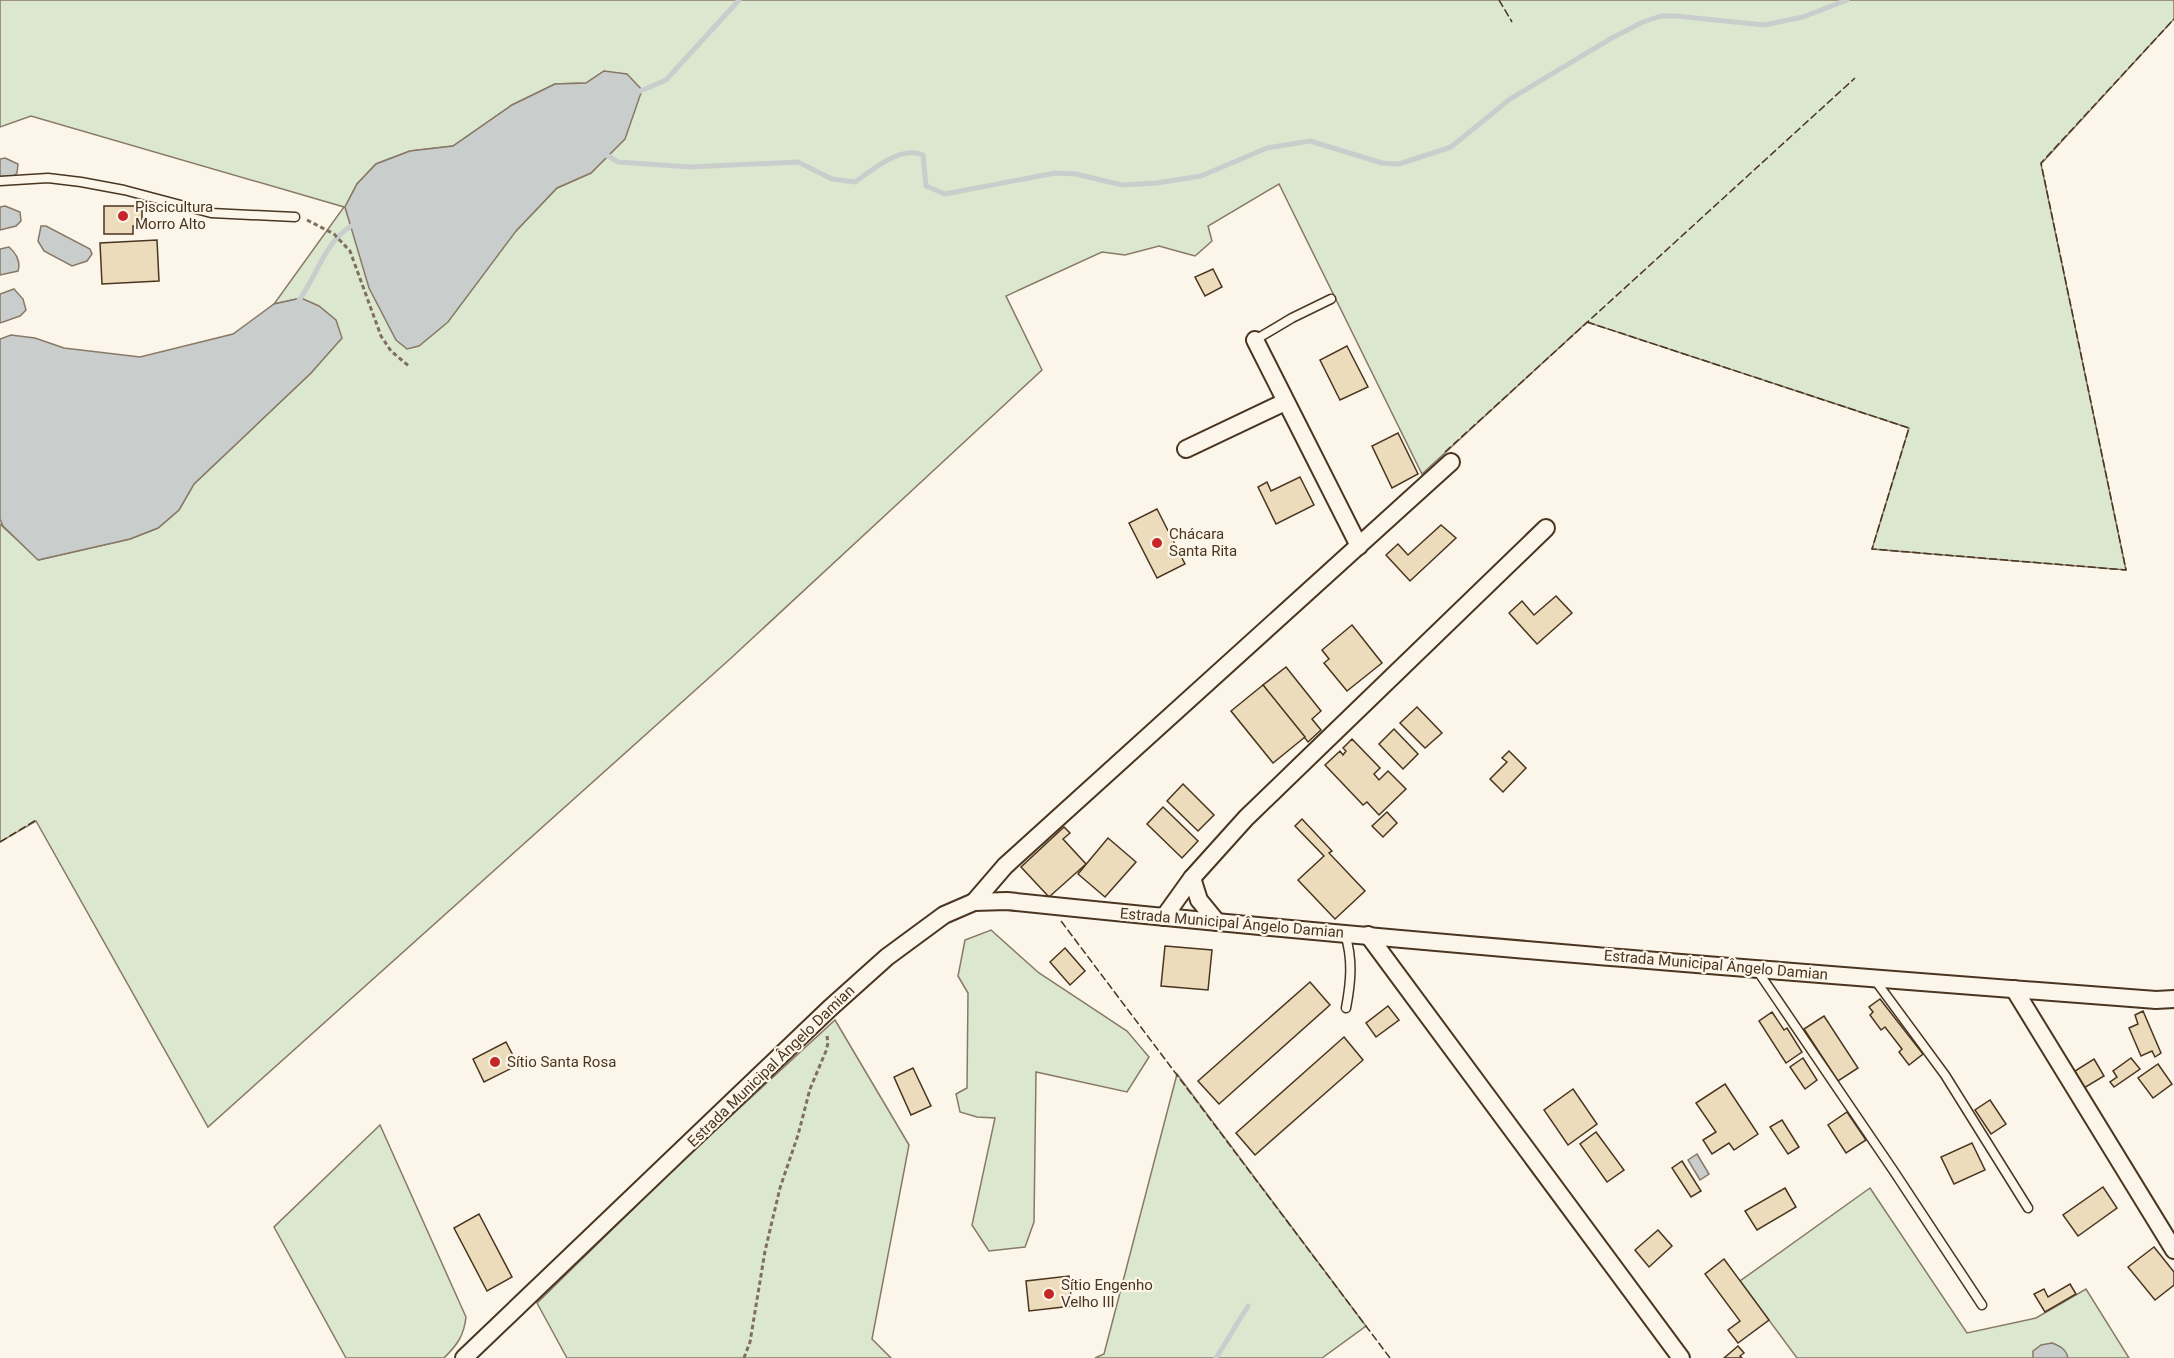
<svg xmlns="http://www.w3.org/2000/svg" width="2174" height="1358" font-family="Roboto,sans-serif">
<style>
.green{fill:#dce7d0;stroke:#887966;stroke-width:1.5;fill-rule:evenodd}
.water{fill:#c9cecd;stroke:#887966;stroke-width:1.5}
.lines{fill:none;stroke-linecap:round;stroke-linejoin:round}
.stream{stroke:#c9cecd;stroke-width:5}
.building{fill:#ecdcbc;stroke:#4a3520;stroke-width:1.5}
.lane-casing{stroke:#4a3520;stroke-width:11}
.street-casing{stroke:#4a3520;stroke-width:20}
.path{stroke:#7f6f5c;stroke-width:3;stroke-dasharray:4.5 3;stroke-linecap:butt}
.lane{stroke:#fbf6e9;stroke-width:8}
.street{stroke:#fbf6e9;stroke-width:16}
.fence{stroke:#4a3520;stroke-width:1.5;stroke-dasharray:8 3;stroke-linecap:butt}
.poi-dot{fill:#c62828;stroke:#fbf6e9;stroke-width:2}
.labels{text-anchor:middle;stroke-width:4.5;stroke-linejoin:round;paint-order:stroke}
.poi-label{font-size:15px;fill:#4a3520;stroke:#fbf6e9;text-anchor:start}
.street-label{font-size:15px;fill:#4a3520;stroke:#fbf6e9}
</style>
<rect width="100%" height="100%" fill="#fbf6e9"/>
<!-- green -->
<g class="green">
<path d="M0,0H2174V19L2041,164L2126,570L1872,549L1909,428L1587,322L1422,474L1279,184L1208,226L1212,241L1195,256L1159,246L1125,255L1102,252L1006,296L1042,370L730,659L208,1127L36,821L0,842V524L39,560L130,539L158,528L179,510L194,484L311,373L341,338L301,298L274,304L344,207L31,116L0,127ZM604,71L607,156L591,173L557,188L516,231L351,226L345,207L357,184L376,164L410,151L453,146L512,105L555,84L586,83Z"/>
<polygon points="991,930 1039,973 1127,1031 1149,1057 1127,1092 1036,1072 1034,1222 1025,1247 989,1251 972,1225 995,1118 977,1117 960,1112 956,1094 967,1088 968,993 958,976 965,940"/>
<polygon points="835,1020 909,1145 872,1339 891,1358 567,1358 537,1303 681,1162"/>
<polygon points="1177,1074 1366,1326 1322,1358 1095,1358 1104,1354"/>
<path d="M380,1125L466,1317C464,1336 457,1345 444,1358H346L274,1227Z"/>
<polygon points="1870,1188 1967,1333 2036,1318 2086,1289 2129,1358 1797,1358 1740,1281"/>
</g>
<!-- water -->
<g class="water">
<polygon points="604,71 627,74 642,90 625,139 591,173 557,188 516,231 448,322 419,346 407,349 396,340 369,288 345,207 357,184 376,164 410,151 453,146 512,105 555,84 586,83"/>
<polygon points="5,158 18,164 17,173 13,177 0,178 0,159"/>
<polygon points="5,206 20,212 21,221 16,226 0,230 0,207"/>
<polygon points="41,226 46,226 90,249 92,254 87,261 72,266 44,251 38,241"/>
<path d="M9,247C16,253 21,262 18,271L0,275V249Z"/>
<polygon points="14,289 23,299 26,310 20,316 0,323 0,294"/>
<polygon points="301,298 319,306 336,320 342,338 311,373 194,484 179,510 158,528 130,539 38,560 3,526 0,519 0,339 11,335 35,338 64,348 140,357 233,334 274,304"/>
<polygon points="1697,1154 1709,1174 1700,1180 1688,1160"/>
<path d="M2052,1343C2060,1346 2066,1349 2068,1358H2033V1351L2041,1345Z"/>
</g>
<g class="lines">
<!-- stream -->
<g class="stream">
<polyline points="638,92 666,80 739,0"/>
<path d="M603,153L618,162L690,167L798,162L832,179L855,182C873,170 900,145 923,155L926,186L945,194L1055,173L1076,174L1122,185L1157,183L1201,176L1267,148L1310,141L1382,163L1399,164L1451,147L1510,99L1610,39L1643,22L1661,16H1676L1764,25L1803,17L1847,0"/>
<path d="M297,303C317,278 325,237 357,223"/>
<polyline points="1216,1358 1248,1306"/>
</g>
</g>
<!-- building -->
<g class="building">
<polygon points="104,206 142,206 142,226 133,226 133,234 104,234"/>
<polygon points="157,240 159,281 102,284 100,243"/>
<polygon points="1213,269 1222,287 1205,296 1195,277"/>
<polygon points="1347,346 1368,387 1340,400 1320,360"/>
<polygon points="1398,433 1418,474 1392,488 1372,446"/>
<polygon points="1300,477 1314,505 1276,524 1258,487 1267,482 1271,491"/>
<polygon points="1157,509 1185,564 1157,578 1129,523"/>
<polygon points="1441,525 1456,538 1410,581 1386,555 1398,544 1408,555"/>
<polygon points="1556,596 1572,613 1537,644 1509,613 1522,601 1534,615"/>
<polygon points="1352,625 1382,663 1347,691 1324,663 1329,659 1322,650"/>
<polygon points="1286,667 1321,711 1312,719 1321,730 1308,742 1263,685"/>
<polygon points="1263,685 1305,737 1273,763 1231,711"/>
<polygon points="1417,707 1442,733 1425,748 1400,723"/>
<polygon points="1394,729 1418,754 1403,769 1379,744"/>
<polygon points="1352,739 1380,768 1374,774 1379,780 1388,771 1406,789 1379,815 1367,802 1363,805 1325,765 1340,751 1343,755 1346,751 1343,748"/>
<polygon points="1509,751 1526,768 1503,792 1490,779 1507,762 1502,758"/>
<polygon points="1183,784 1214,815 1198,831 1167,801"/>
<polygon points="1163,807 1198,841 1182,858 1147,824"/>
<polygon points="1387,812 1397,823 1383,837 1372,826"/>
<polygon points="1302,819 1332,851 1329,853 1365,891 1335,919 1298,880 1324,856 1295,826"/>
<polygon points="1064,827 1070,833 1063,839 1086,864 1049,897 1021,867"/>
<polygon points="1108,838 1136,862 1105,897 1078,874"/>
<polygon points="1165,946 1212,950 1208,990 1161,986"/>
<polygon points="1065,948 1085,971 1070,985 1050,962"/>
<polygon points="1310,982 1330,1005 1219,1104 1198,1081"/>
<polygon points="1880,999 1923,1054 1909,1065 1899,1052 1902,1049 1885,1027 1881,1030 1870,1015 1873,1012 1869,1007"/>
<polygon points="1388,1006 1399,1020 1376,1037 1366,1023"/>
<polygon points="2143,1011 2161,1053 2155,1057 2152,1051 2141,1056 2129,1028 2138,1024 2135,1015"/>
<polygon points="1772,1012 1784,1030 1787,1028 1802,1052 1786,1063 1759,1021"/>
<polygon points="1824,1016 1858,1068 1838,1081 1804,1029"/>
<polygon points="1344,1037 1363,1060 1255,1155 1236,1133"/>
<polygon points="506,1042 518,1065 484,1082 473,1059"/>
<polygon points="1803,1058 1817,1080 1805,1089 1790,1067"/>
<polygon points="2131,1058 2140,1069 2114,1087 2110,1082 2117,1077 2113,1071"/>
<polygon points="2094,1059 2104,1076 2084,1088 2075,1071"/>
<polygon points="2158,1064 2172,1084 2153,1098 2138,1078"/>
<polygon points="913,1068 931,1106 911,1115 894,1077"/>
<polygon points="1725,1084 1758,1134 1734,1150 1729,1143 1712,1154 1703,1140 1716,1132 1696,1103"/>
<polygon points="1573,1089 1597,1124 1568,1145 1544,1110"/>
<polygon points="1990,1100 2006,1124 1991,1134 1975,1110"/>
<polygon points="1847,1112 1866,1140 1846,1153 1828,1125"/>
<polygon points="1782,1120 1799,1147 1788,1154 1770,1127"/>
<polygon points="1596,1132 1624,1170 1607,1182 1580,1144"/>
<polygon points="1972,1143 1985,1170 1954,1184 1941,1157"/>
<polygon points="1682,1161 1701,1191 1691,1197 1672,1168"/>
<polygon points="2103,1187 2117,1208 2078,1236 2063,1215"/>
<polygon points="1785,1188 1796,1207 1757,1230 1745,1211"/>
<polygon points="479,1214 512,1277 487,1291 454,1228"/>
<polygon points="1658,1230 1672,1246 1649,1267 1635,1250"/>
<polygon points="2154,1247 2174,1272 2174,1285 2155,1300 2128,1267"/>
<polygon points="1724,1259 1769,1320 1738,1343 1728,1330 1740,1321 1705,1274"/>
<polygon points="1069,1276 1072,1306 1029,1311 1026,1281"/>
<polygon points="2070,1284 2076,1294 2045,1312 2034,1294 2044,1289 2048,1297"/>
<polygon points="1738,1346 1744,1353 1740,1356 1742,1358 1724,1358"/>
</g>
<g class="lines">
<defs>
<g id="lane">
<polyline points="0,181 48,178 81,182 124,190 211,213 295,217"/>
<polyline points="1255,340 1292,318 1331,299"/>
<path d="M1345,934C1353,959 1351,982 1346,1008"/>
<polyline points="1757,970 1893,1170 1982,1305"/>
<polyline points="1875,980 1945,1075 2028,1208"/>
</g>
<g id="street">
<polyline points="1255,340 1359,546"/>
<polyline points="1186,449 1285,402"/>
<polyline points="1192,878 1199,900 1217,922"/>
<polyline points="974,902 1005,866 1451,462"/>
<polyline points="1164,917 1192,878 1246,818 1546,528"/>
<polyline points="1368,935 1681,1358"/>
<polyline points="2014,989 2174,1250"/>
<path d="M464,1358L829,1009L887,957L944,915L974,902L1007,901C1390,941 1773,971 2156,1000L2174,999"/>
</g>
</defs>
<!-- lane casing -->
<use href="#lane" class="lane-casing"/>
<!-- street casing -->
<use href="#street" class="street-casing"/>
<!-- path -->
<g class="path">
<polyline points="307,220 334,234 350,251 381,336 391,351 410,367"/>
<polyline points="744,1358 750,1342 765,1251 780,1188 798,1135 810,1089 826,1051 828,1043 827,1036"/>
</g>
<!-- lane -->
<use href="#lane" class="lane"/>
<!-- street -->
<use href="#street" class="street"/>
<!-- fence -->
<g class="fence">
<polyline points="1499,0 1512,22"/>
<polyline points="1587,322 1909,428 1872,549 2126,570 2041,163 2174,19"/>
<polyline points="1445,452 1855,78"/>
<polyline points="0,842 36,820"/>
<polyline points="1061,921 1390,1358"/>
</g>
</g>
<!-- markers -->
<g class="poi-dot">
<circle cx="123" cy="216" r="6"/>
<circle cx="1157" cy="543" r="6"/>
<circle cx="495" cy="1062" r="6"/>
<circle cx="1049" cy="1294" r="6"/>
</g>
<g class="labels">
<!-- poi labels -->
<g class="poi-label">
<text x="135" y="212">Piscicultura<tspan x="135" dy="17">Morro Alto</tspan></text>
<text x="1169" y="539">Chácara<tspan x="1169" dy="17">Santa Rita</tspan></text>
<text x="507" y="1067">Sítio Santa Rosa</text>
<text x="1061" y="1290">Sítio Engenho<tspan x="1061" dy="17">Velho III</tspan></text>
</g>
<!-- street labels -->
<g class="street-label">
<text transform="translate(1232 923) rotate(5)" y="5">Estrada Municipal Ângelo Damian</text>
<text transform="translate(1716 965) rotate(5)" y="5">Estrada Municipal Ângelo Damian</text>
<text transform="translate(771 1066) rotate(-44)" y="5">Estrada Municipal Ângelo Damian</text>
</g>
</g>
</svg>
